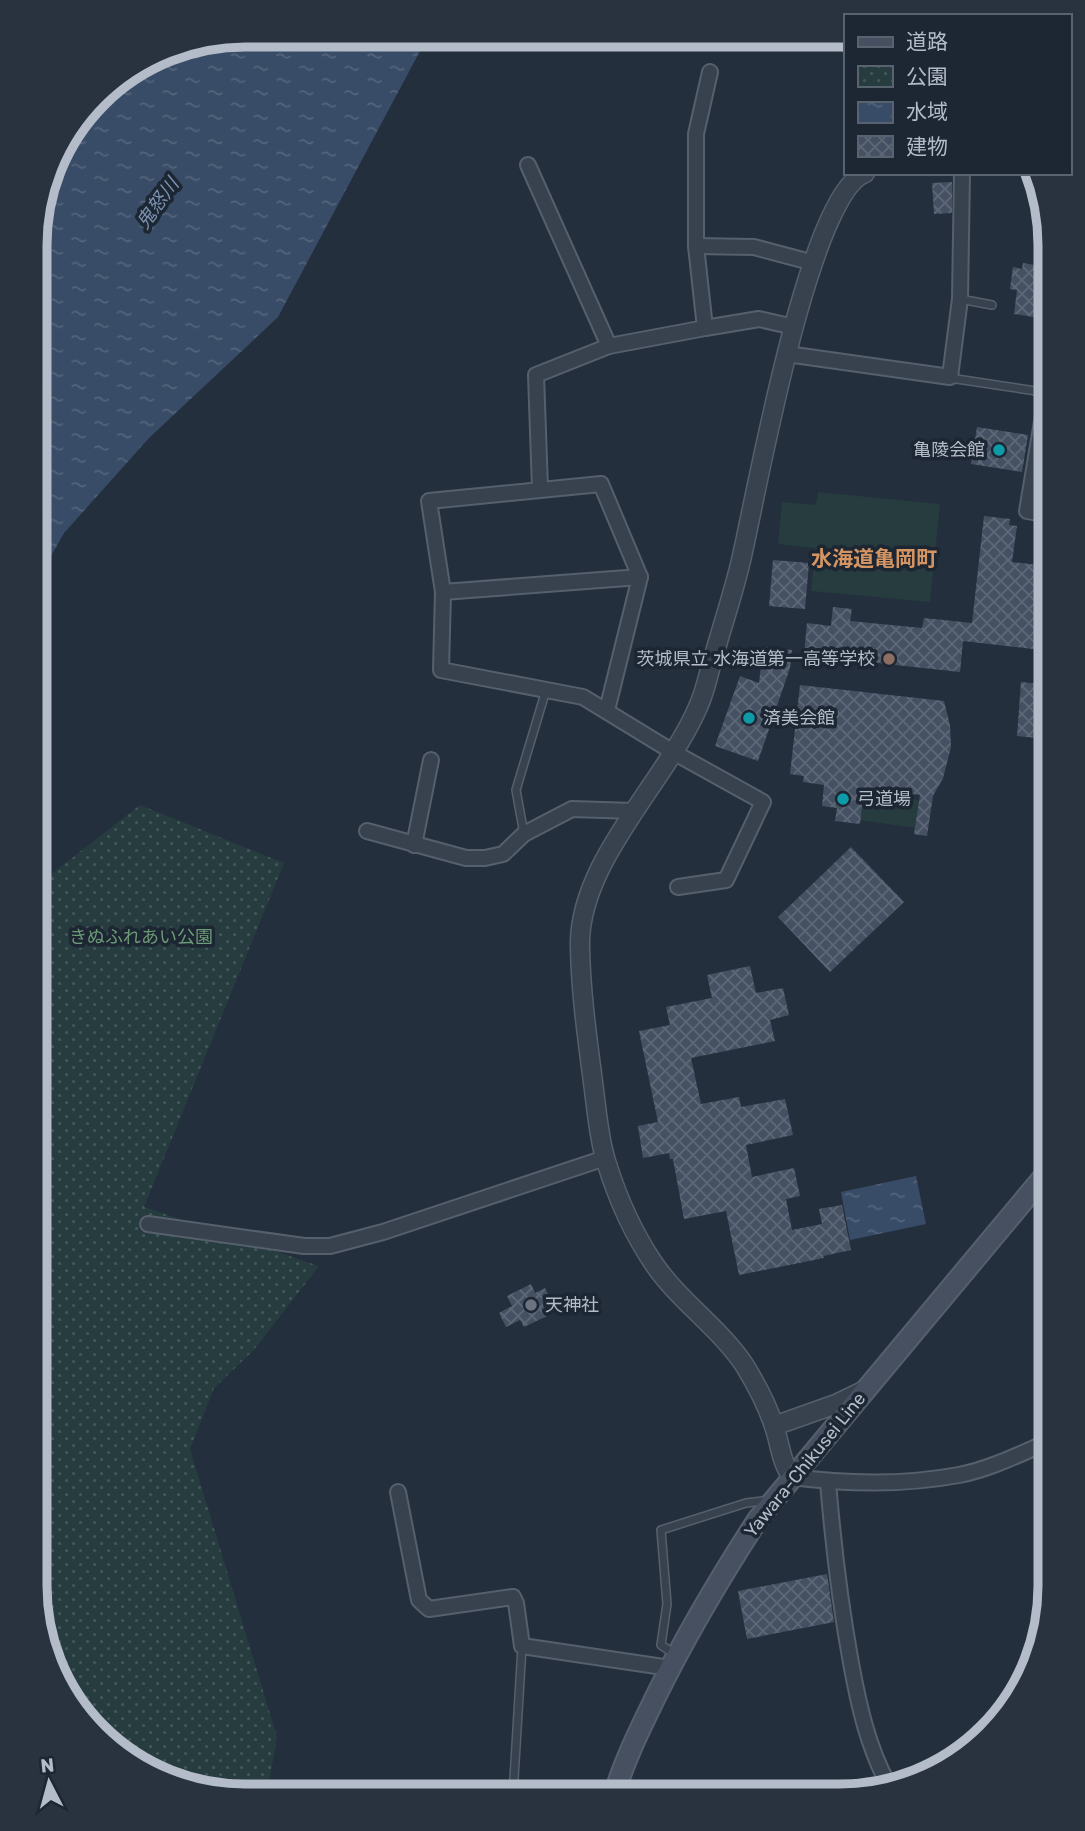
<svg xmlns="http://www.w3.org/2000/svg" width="1085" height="1831" font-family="Rubik,'Noto Sans JP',sans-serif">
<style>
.grass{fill:#263c3f}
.park{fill:url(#park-dots)}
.water{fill:url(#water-ripples)}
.building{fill:url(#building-cross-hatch)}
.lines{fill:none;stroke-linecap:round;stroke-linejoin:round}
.service-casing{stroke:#565f6c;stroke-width:10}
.minor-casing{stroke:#565f6c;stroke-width:18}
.tertiary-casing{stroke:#565f6c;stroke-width:21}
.secondary-casing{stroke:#565f6c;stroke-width:23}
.service{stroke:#38414e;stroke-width:7}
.minor{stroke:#38414e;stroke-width:14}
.tertiary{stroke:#38414e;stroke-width:18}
.secondary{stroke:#465061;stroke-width:19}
.culture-dot{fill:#0f9aa8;stroke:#1d2633;stroke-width:2.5}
.education-dot{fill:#8d6e63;stroke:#1d2633;stroke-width:2.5}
.worship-dot{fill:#6b7280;stroke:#1d2633;stroke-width:2.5}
.labels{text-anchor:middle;stroke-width:7;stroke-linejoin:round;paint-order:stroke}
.poi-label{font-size:18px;fill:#b4bcc9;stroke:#1d2633;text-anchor:start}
.park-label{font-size:18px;fill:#6b9a76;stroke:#1d2633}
.street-label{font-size:18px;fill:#b4bcc9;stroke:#1d2633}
.water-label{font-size:19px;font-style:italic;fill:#7c92b1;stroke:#1d2633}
.quarter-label{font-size:21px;font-weight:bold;fill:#d59563;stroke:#1d2633}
.rim{fill:none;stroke:#b4bcc9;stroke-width:9}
</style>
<defs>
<pattern id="park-dots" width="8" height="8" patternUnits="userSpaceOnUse" patternTransform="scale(1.75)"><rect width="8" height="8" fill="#263c3f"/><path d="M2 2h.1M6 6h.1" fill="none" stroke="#435659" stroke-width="1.8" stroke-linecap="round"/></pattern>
<pattern id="water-ripples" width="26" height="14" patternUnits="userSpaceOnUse" patternTransform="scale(1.75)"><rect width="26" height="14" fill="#394c67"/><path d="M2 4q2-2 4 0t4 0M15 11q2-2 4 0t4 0" fill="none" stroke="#53647b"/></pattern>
<pattern id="building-cross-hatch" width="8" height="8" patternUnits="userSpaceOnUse" patternTransform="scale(1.75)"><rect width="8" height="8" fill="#455162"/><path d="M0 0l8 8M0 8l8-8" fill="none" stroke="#5d6877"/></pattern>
</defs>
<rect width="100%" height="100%" fill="#242f3e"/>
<!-- grass -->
<g class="grass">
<polygon points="818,492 940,504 930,602 811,591 815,548 778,544 782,502 816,505"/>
<polygon points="864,792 919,800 915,828 860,820"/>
</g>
<!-- park -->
<polygon class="park" points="140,805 284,863 144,1207 319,1266 253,1351 214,1388 190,1449 277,1737 267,1794 218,1794 117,1752 51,1666 35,1586 36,886"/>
<!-- water -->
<g class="water">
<polygon points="245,35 428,36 278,317 149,438 64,533 36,583 37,218 57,152 106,87 165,51"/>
<polygon points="916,1176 926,1224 850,1240 841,1192"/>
</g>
<!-- building -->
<g class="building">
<polygon points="952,182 952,213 934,214 932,183"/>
<polygon points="1023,263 1041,266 1034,317 1014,314 1017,290 1010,289 1013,267 1022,269"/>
<polygon points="977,427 1028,435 1022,472 971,464"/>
<polygon points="984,516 1010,519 1009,525 1017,526 1012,562 1050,566 1050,651 963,641 960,672 804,655 807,623 831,626 833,607 852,609 850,621 922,628 924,618 972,623"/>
<polygon points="773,560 809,563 805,609 769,606"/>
<polygon points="763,647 792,650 790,668 758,761 715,746 740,676 759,683"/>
<polygon points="1021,682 1041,684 1036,738 1017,736"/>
<polygon points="800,685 944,701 950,725 951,747 943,778 933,796 927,836 914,834 920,795 864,789 860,824 835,821 837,808 822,806 824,785 803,782 804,776 790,774"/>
<polygon points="851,847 904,902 830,972 778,917"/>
<polygon points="750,966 756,993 783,988 789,1015 770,1020 775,1041 691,1058 701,1104 739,1097 741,1107 785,1099 793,1135 746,1145 752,1177 794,1168 800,1196 786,1199 792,1230 822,1224 819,1209 842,1205 851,1250 823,1256 824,1258 739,1275 726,1211 684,1219 673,1159 670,1159 669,1153 643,1158 638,1126 658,1122 639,1031 670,1025 666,1007 712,998 707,975"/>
<polygon points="531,1284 535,1293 545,1288 553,1304 543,1309 547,1316 524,1327 520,1320 506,1327 499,1313 512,1306 507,1296"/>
<polygon points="827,1574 834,1622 747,1639 738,1591"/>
</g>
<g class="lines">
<defs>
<g id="service">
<polyline points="960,299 992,305"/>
<polyline points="950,378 1049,393"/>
<polyline points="524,834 516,790 546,690"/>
<polyline points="676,1655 661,1645 667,1604 661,1530 746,1503 770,1500"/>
<polyline points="513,1795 522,1647"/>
</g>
<g id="minor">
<polyline points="528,165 609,346"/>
<polyline points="696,246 754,247 814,263"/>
<polyline points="705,328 759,319 794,327"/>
<polyline points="787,354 950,377 960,299 962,173"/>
<polyline points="1047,392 1027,511 1050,515"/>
<polyline points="540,489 536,375 609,346 705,328 696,246 696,134 710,72"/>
<polyline points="443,592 640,577"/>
<polyline points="607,710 640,577 601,484 429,501 443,592 441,670 583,697 673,752 763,802 726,880 678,887"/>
<polyline points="367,831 466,858 485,858 503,854 524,834 572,809 634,811"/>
<polyline points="414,845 431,760"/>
<polyline points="148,1224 304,1246 330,1246 383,1232 605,1158"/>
<path d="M792,1477C846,1484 905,1485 959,1475C990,1469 1020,1454 1050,1441"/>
<path d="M828,1482C833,1543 840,1603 851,1663C859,1707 868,1747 889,1786"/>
<polyline points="398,1492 419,1600 429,1609 513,1597 516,1603 522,1646 670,1668"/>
</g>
<g id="tertiary">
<polyline points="774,1426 836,1404 865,1390"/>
<path d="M792,1477C780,1461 780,1441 773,1423C766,1403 756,1384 745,1366C720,1328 680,1302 654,1264C633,1233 617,1197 606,1161C599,1139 597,1113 594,1090C588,1043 581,996 580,948C577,863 666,782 698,707C706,690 709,670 715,652C724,620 735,588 742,556C757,491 809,194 865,173"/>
</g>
<path id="secondary" d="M614,1795C624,1761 640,1729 656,1696C686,1635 721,1576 758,1519L1050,1169"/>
</defs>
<!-- service casing -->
<use href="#service" class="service-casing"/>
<!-- minor casing -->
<use href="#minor" class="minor-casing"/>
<!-- tertiary casing -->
<use href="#tertiary" class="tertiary-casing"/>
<!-- secondary casing -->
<use href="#secondary" class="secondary-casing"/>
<!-- service -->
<use href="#service" class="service"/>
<!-- minor -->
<use href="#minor" class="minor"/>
<!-- tertiary -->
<use href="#tertiary" class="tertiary"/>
<!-- secondary -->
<use href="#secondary" class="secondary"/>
</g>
<!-- markers -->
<g class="culture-dot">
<circle cx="999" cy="450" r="7"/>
<circle cx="749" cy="718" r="7"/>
<circle cx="843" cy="799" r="7"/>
</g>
<circle class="education-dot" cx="889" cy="659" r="7"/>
<circle class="worship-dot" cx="531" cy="1305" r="7"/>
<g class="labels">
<!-- poi labels -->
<g class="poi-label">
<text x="985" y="456" text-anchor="end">亀陵会館</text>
<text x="875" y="665" text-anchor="end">茨城県立 水海道第一高等学校</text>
<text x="763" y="724">済美会館</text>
<text x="857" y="805">弓道場</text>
<text x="545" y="1311">天神社</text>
</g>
<!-- park labels -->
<g class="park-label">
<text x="141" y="943">きぬふれあい公園</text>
</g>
<!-- street labels -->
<g class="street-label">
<text transform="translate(805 1465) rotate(-51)" y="6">Yawara-Chikusei Line</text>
</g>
<!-- water labels -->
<g class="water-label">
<text transform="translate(157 203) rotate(-54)" y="7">鬼怒川</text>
</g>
<!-- quarter labels -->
<g class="quarter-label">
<text x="874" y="566">水海道亀岡町</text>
</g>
</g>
<!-- crop -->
<path d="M0 0H1085V1831H0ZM245 47H840A198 198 0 0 1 1038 245V1586A198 198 0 0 1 840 1784H245A198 198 0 0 1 47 1586V245A198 198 0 0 1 245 47Z" fill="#29323f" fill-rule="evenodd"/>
<path class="rim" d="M245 47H840A198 198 0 0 1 1038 245V1586A198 198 0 0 1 840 1784H245A198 198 0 0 1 47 1586V245A198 198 0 0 1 245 47Z"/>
<!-- legend -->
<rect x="844" y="14" width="228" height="161" fill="#1d2633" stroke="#59626f" stroke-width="2"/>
<rect x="858" y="37" width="35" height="10" fill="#465061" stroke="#59626f" stroke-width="2"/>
<text x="906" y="49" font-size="21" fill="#b4bcc9">道路</text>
<rect x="858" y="66" width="35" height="21" fill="url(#park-dots)" stroke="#59626f" stroke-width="2"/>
<text x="906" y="84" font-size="21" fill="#b4bcc9">公園</text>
<rect x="858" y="102" width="35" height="21" fill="url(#water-ripples)" stroke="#59626f" stroke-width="2"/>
<text x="906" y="119" font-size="21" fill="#b4bcc9">水域</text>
<rect x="858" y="136" width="35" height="21" fill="url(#building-cross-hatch)" stroke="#59626f" stroke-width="2"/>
<text x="906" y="154" font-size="21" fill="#b4bcc9">建物</text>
<!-- north arrow -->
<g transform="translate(49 1782) rotate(354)" stroke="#1d2633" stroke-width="5" paint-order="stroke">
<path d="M0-5L12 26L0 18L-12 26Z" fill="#b4bcc9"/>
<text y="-10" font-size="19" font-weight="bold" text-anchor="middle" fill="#b4bcc9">N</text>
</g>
</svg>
